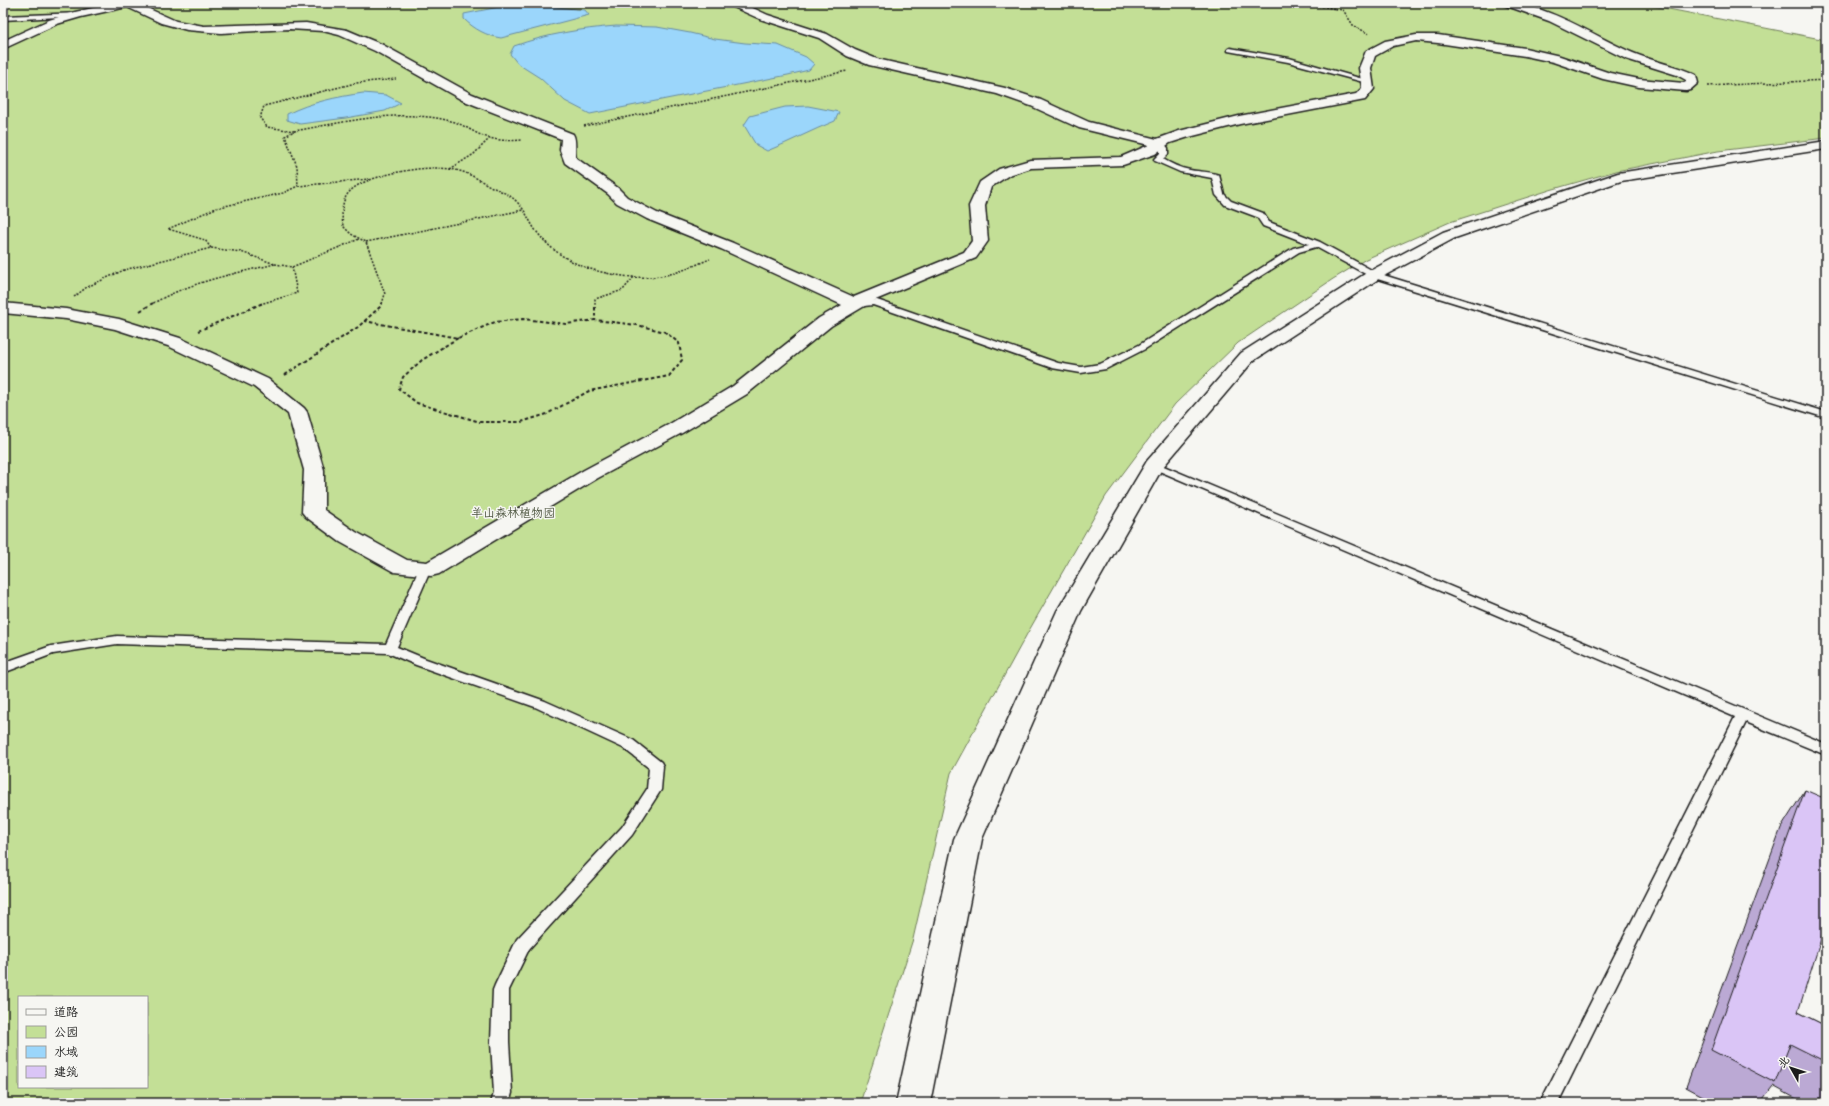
<svg xmlns="http://www.w3.org/2000/svg" width="1829" height="1106" font-family="'Balsamiq Sans','LXGW WenKai TC',sans-serif">
<style>
.green{fill:#c3df96;stroke:#707e59;fill-rule:evenodd}
.water{fill:#9bd6fb;stroke:#688ca2}
.lines{fill:none;stroke-linecap:round;stroke-linejoin:round}
.service-casing{stroke:#1c1c1c;stroke-width:3}
.minor-casing{stroke:#1c1c1c;stroke-width:3}
.tertiary-casing{stroke:#1c1c1c;stroke-width:3}
.path-far1{stroke:#1c1c1c;stroke-width:1.5;stroke-dasharray:2 1.5;stroke-linecap:butt}
.path{stroke:#1c1c1c;stroke-width:2;stroke-dasharray:3.5 2.5;stroke-linecap:butt}
.service{fill:#f6f6f2;fill-rule:evenodd}
.minor{fill:#f6f6f2;fill-rule:evenodd}
.tertiary{fill:#f6f6f2;fill-rule:evenodd}
.wall{fill:#bba9d4;stroke:#1c1c1c}
.building{fill:#dac5f6;stroke:#1c1c1c}
.labels{text-anchor:middle;stroke-width:3;stroke-linejoin:round;paint-order:stroke}
.park-label{font-size:12px;fill:#4e5641;stroke:#f6f6f2}
</style>
<rect width="100%" height="100%" fill="#f6f6f2"/>
<filter id="ink" filterUnits="userSpaceOnUse"><feTurbulence type="fractalNoise" baseFrequency=".025" numOctaves="2"/><feDisplacementMap in="SourceGraphic" scale="8" xChannelSelector="R" yChannelSelector="G"/><feConvolveMatrix kernelMatrix="1 2 1 2 8 2 1 2 1" color-interpolation-filters="sRGB"/></filter>
<g filter="url(#ink)">
<!-- green -->
<path class="green" d="M3,3H1638L1826,40V138L1718,151L1616,171L1550,190L1450,222L1366,259L1333,279L1238,343L1175,404L1106,496L1027,634L951,773L913,939L860,1103H3ZM19,997H147V1087H19Z"/>
<!-- water -->
<g class="water">
<path d="M519,3L585,10L589,15L501,38C487,36 474,29 464,19V14Z"/>
<path d="M616,26L657,27L690,33L715,39L745,43L778,45L806,57L814,64L809,70L788,75L590,114L565,101L540,78L518,64L510,54L514,46C548,34 580,29 616,26Z"/>
<path d="M363,93L386,95L401,103L385,111L346,118L300,124L287,120V114C311,102 337,97 363,93Z"/>
<path d="M808,106L839,112L835,121C812,130 790,142 767,151L756,145L744,125L750,116L785,107Z"/>
</g>
<g class="lines">
<defs>
<g id="service">
<polygon points="81,13 81,15 79,16 3,20 3,16"/>
<polygon points="1230,48 1289,58 1370,81 1367,83 1288,62 1228,51 1228,49"/>
<path d="M1157,142H1163L1168,148V154L1163,159C1171,164 1180,168 1190,170C1200,172 1209,171 1219,175L1224,194L1231,201L1263,213L1269,222L1320,242L1377,273L1826,412V418L1371,277L1316,247L1299,252L1145,349L1106,369L1081,373L1052,368L873,305L855,307L850,304L855,301L877,300L1058,363L1081,367L1100,364L1139,345L1293,248L1309,244L1263,226L1257,217L1225,205L1216,195L1212,178L1180,172L1155,161L1154,159L1160,153V148L1156,144Z"/>
<polygon points="1154,462 1826,744 1826,755 1746,722 1558,1103 1540,1103 1735,717 1150,467 1148,465"/>
<polygon points="425,565 429,566 431,569 397,647 426,659 545,701 633,740 661,762 663,766 661,790 632,835 529,949 509,990 509,1042 512,1093 509,1103 491,1103 494,1093 491,1042 493,990 495,985 517,939 622,827 647,789 649,768 623,748 535,707 416,665 388,653 117,644 53,654 3,673 3,663 51,646 117,636 386,644 419,569 421,566"/>
</g>
<path id="minor" d="M115,3H136L176,21L204,26L306,23L347,30L383,45L472,94L573,134C577,140 574,151 576,158L618,188L627,197L657,213L733,243L854,297L964,252L972,241L969,206L980,182L999,169L1030,160L1121,157L1149,145L1079,128L1031,106L997,94L869,65L847,56L819,38L760,19L729,5L728,3H742L768,15L827,34L855,50L877,59L1005,88L1041,100L1089,122L1157,139L1179,131L1239,116L1356,94L1362,88L1359,68L1366,51L1385,41L1416,35H1438L1525,48L1560,56L1610,73L1639,79L1684,83L1686,82V80L1677,75L1626,59L1549,21L1504,5L1503,3C1547,3 1593,36 1633,53C1654,62 1676,65 1696,75L1698,83L1690,90L1686,91L1639,87L1603,79L1553,62L1525,56L1438,43L1416,41L1393,46L1375,56L1371,68L1374,89L1365,100L1240,124L1189,137L1170,143L1155,154L1123,165L1031,168L1009,175L991,187L985,206L988,241L976,258L873,301L831,326L747,394L682,433L598,478L439,574L431,576L394,572L340,542L306,517L302,512L304,470L288,414L254,387L168,346L115,329L66,319L3,313V303L66,309L119,319L180,338L268,379L304,408L307,412L324,470V510L356,532L407,560L427,562L584,470L668,425L733,386L819,318L842,305L721,249L647,219L617,203L608,194L565,163L560,150L561,139L462,100L375,51L339,35L323,31L289,29L221,33L187,30L161,23L127,7L81,17L57,24L3,49V41L49,20L75,12Z"/>
<polygon id="tertiary" points="1826,141 1826,149 1621,181 1455,238 1380,278 1253,361 1163,467 1081,611 982,839 930,1103 896,1103 954,839 1057,611 1147,461 1241,353 1368,272 1443,232 1618,173"/>
</defs>
<!-- service casing -->
<use href="#service" class="service-casing"/>
<!-- minor casing -->
<use href="#minor" class="minor-casing"/>
<!-- tertiary casing -->
<use href="#tertiary" class="tertiary-casing"/>
<!-- path-far1 -->
<g class="path-far1">
<polyline points="1301,3 1343,10 1353,25 1369,34"/>
<polyline points="1708,86 1826,80"/>
<polyline points="584,126 847,71"/>
<path d="M294,131C346,122 398,108 451,121C461,123 471,131 481,135C494,141 509,141 523,140"/>
<polyline points="450,169 474,154 490,138"/>
<polyline points="298,186 369,179"/>
<polyline points="366,242 523,210"/>
<polyline points="211,248 205,240 168,229 216,208 283,193 298,186 297,166 285,136 294,131 267,127 260,118 264,106 356,83 396,79"/>
<polyline points="275,264 292,267 359,239"/>
<path d="M74,297L87,287L124,270L211,248L241,252L275,264C233,274 189,282 152,304"/>
<polyline points="260,304 297,293 292,267"/>
<path d="M382,304L385,294L366,242L351,234L343,226C340,202 344,190 367,181C393,171 436,163 463,172C472,175 481,181 490,186C500,191 510,194 518,203C525,210 529,220 534,228C547,247 565,260 587,268C613,276 643,281 670,274C684,271 697,264 710,259"/>
<polyline points="595,304 595,299 623,290 634,277"/>
</g>
<!-- path -->
<g class="path">
<polyline points="140,311 153,303"/>
<polyline points="364,321 458,338 495,322 523,319 566,324 595,320 595,303"/>
<polyline points="198,331 263,303"/>
<polyline points="458,338 422,360 403,377 399,389 417,403 480,422 521,422 547,414 589,391 669,376 682,360 679,343 665,332 637,325 595,320"/>
<polyline points="285,375 358,327 381,306 382,303"/>
</g>
<!-- service -->
<use href="#service" class="service"/>
<!-- minor -->
<use href="#minor" class="minor"/>
<!-- tertiary -->
<use href="#tertiary" class="tertiary"/>
</g>
<!-- wall -->
<polygon class="wall" points="1805,790 1798,1012 1826,1026 1826,1103 1804,1103 1773,1086 1760,1103 1716,1103 1686,1087 1781,828"/>
<!-- building -->
<polygon class="building" points="1805,790 1826,799 1826,923 1798,1012 1826,1026 1826,1062 1790,1044 1775,1083 1711,1050"/>
</g>
<g class="labels">
<!-- park labels -->
<g class="park-label">
<text x="513" y="517">羊山森林植物园</text>
</g>
</g>
<!-- margin -->
<rect width="1829" height="1106" fill="none" stroke="#f6f6f2" stroke-width="16"/>
<rect x="8" y="8" width="1813" height="1090" fill="none" stroke="#1c1c1c" stroke-width="1.5" filter="url(#ink)"/>
<!-- legend -->
<rect x="18" y="996" width="130" height="92" fill="#f6f6f2" stroke="#9f9f9c"/>
<rect x="26" y="1009" width="20" height="6" fill="#f6f6f2" stroke="#9f9f9c"/>
<text x="54" y="1016" font-size="12" fill="#1c1c1c">道路</text>
<rect x="26" y="1026" width="20" height="12" fill="#c3df96" stroke="#9f9f9c"/>
<text x="54" y="1036" font-size="12" fill="#1c1c1c">公园</text>
<rect x="26" y="1046" width="20" height="12" fill="#9bd6fb" stroke="#9f9f9c"/>
<text x="54" y="1056" font-size="12" fill="#1c1c1c">水域</text>
<rect x="26" y="1066" width="20" height="12" fill="#dac5f6" stroke="#9f9f9c"/>
<text x="54" y="1076" font-size="12" fill="#1c1c1c">建筑</text>
<!-- north arrow -->
<g transform="translate(1791 1068) rotate(309)" stroke="#f6f6f2" stroke-width="3" paint-order="stroke">
<path d="M0-3L7 15L0 10L-7 15Z" fill="#1c1c1c"/>
<text y="-6" font-size="11" font-weight="bold" text-anchor="middle" fill="#1c1c1c">北</text>
</g>
</svg>
